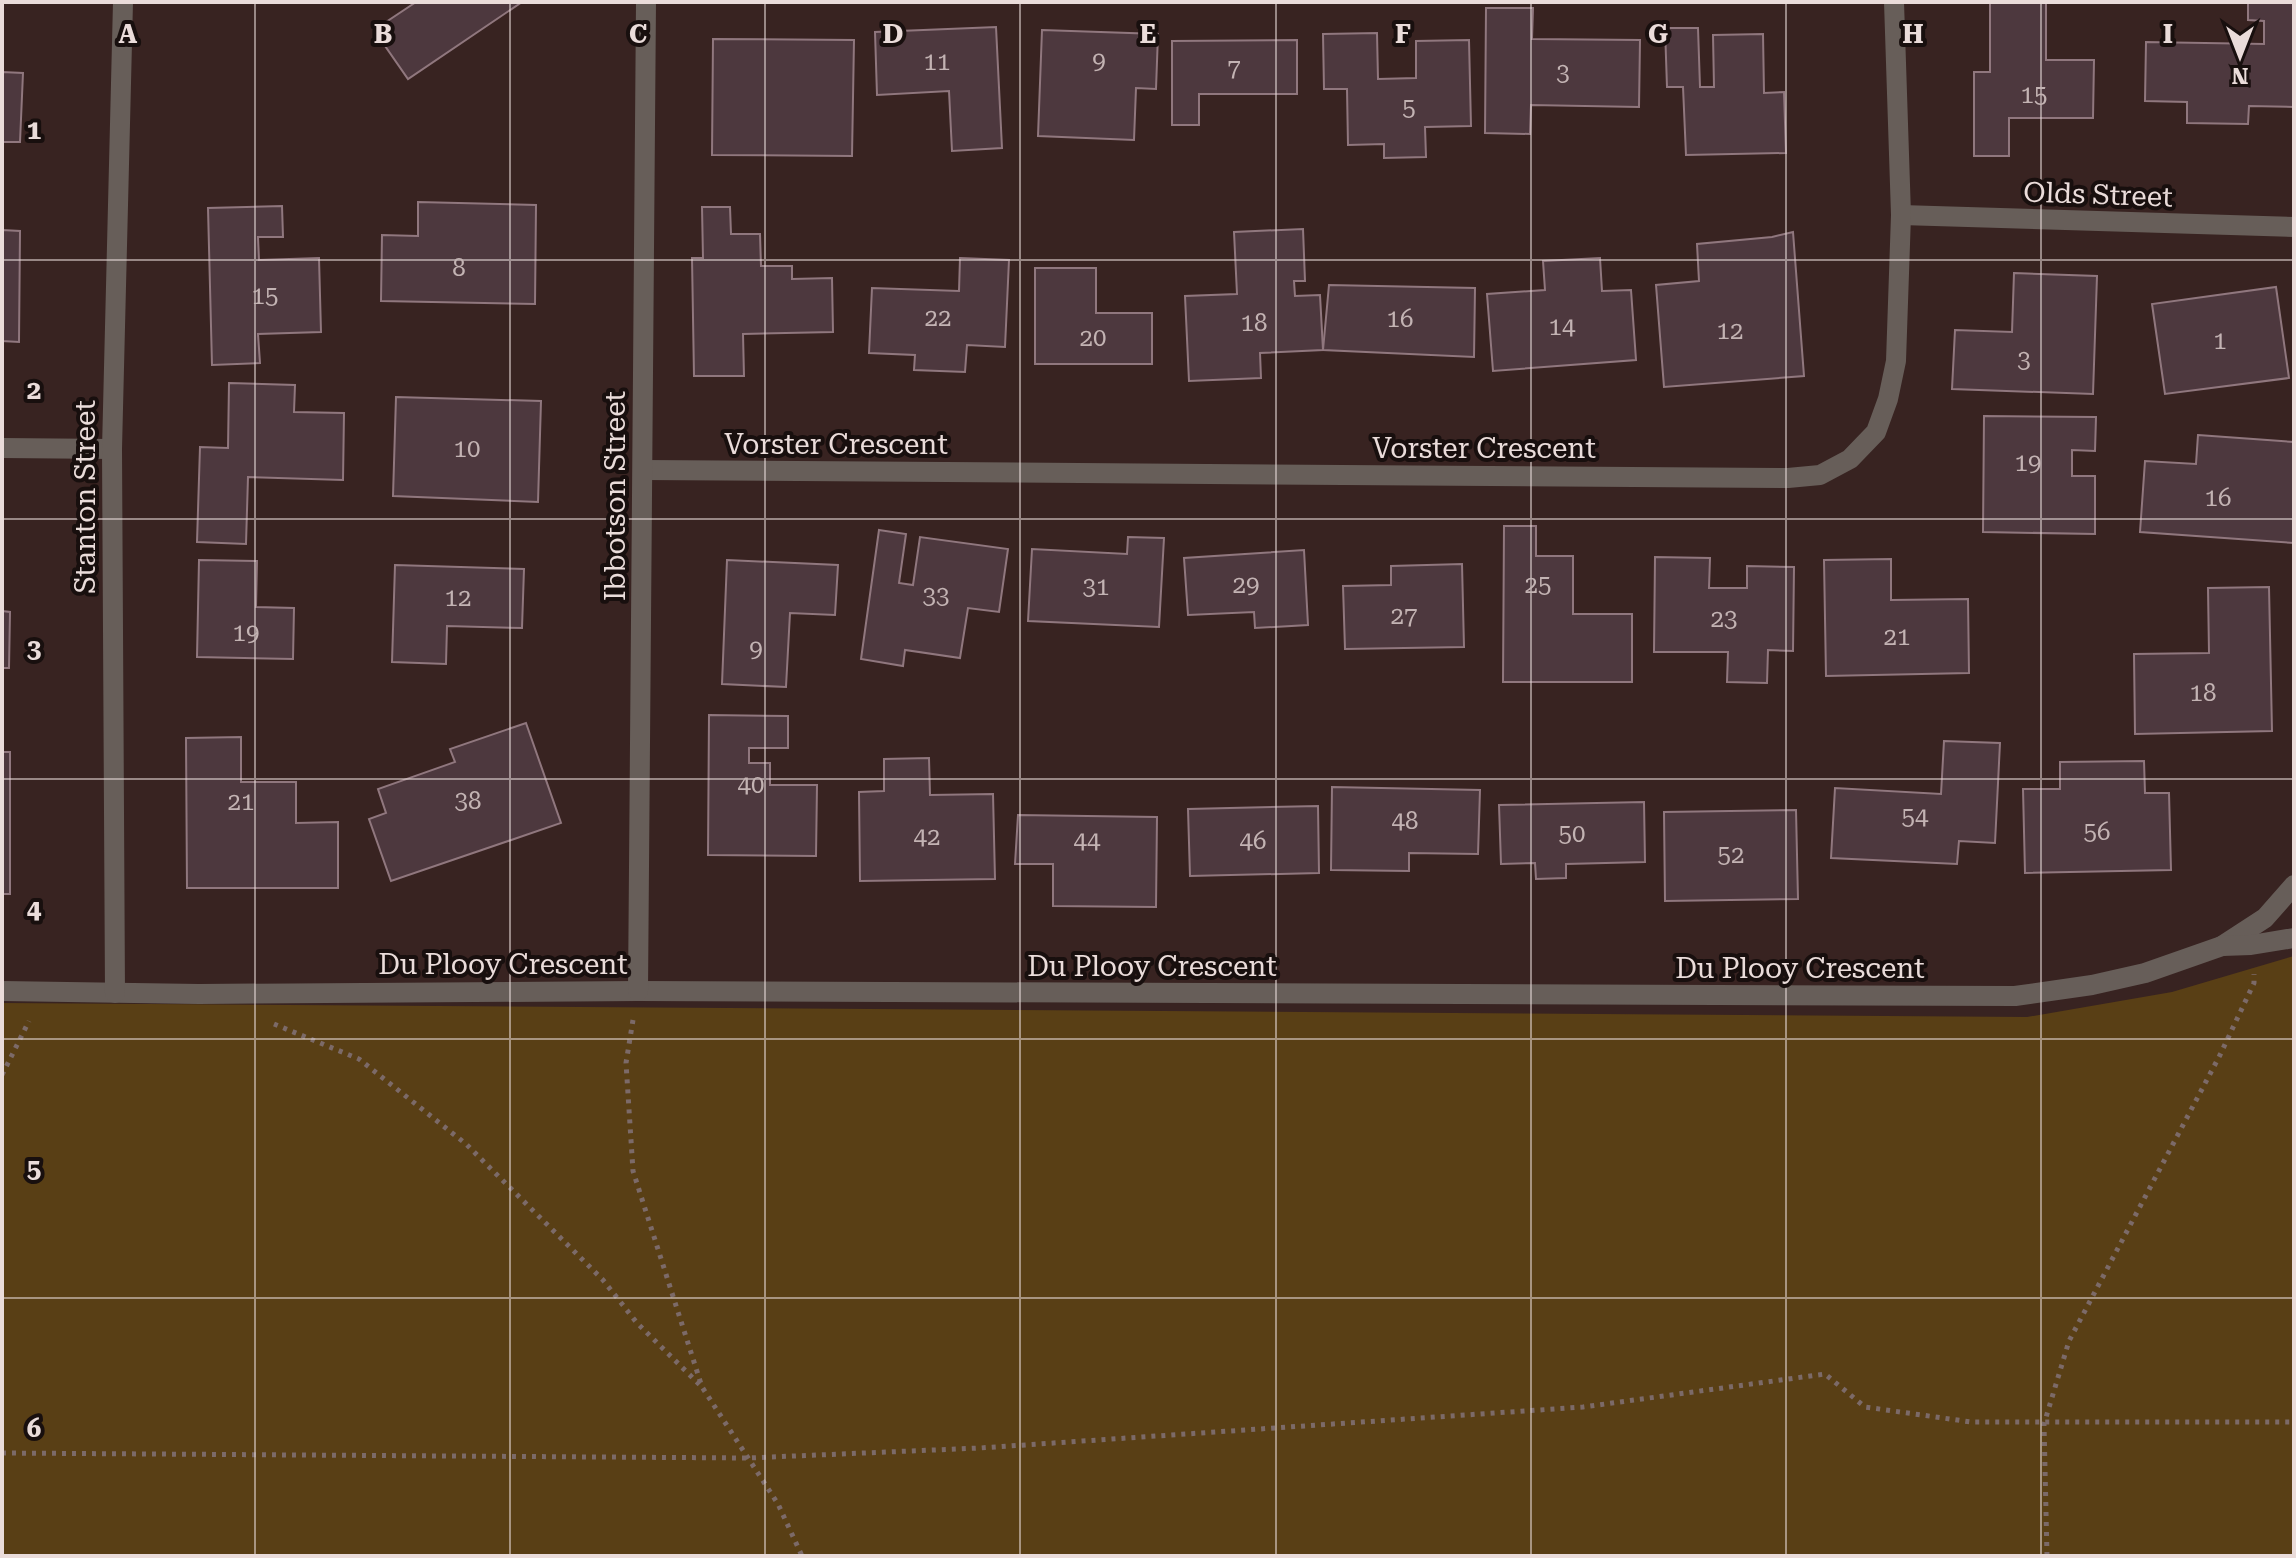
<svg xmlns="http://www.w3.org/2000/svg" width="2296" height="1558" font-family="'Roboto Serif',serif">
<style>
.green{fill:#593f15}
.building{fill:#4d383e;stroke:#90777e;stroke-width:2}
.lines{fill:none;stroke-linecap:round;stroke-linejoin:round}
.path{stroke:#7c6a68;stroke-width:5;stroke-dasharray:4 6;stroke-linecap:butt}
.street{stroke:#675e59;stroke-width:20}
.grid{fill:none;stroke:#eadcda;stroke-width:2;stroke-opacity:0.55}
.labels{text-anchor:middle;stroke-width:8;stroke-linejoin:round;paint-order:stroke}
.number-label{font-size:24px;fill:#c3b3b3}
.street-label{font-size:28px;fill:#eadcda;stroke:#180f0e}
.grid-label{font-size:26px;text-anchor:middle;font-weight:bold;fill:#eadcda;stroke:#180f0e;stroke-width:8;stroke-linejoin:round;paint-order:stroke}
</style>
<rect width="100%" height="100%" fill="#382321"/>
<!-- green -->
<polygon class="green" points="2294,956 2294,1556 2,1556 2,1003 2027,1017 2172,992"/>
<!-- building -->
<g class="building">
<polygon points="416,2 415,2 522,2 408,79 374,30"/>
<polygon points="1990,2 2046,2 2046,60 2094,60 2093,118 2009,118 2009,156 1974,156 1974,72 1990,72"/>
<polygon points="2248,2 2294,2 2294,107 2249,106 2248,124 2187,123 2187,102 2145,101 2146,42 2264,44 2264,21 2248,20"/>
<polygon points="1486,8 1533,8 1532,39 1640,40 1639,107 1531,105 1530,134 1485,133"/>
<polygon points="996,27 1002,148 952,151 949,91 877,95 875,32"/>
<polygon points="1665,28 1698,28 1700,87 1714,87 1713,35 1763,34 1764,93 1784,92 1786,153 1686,155 1683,87 1667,87"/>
<polygon points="1042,30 1158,34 1156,89 1136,88 1134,140 1038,136"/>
<polygon points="1377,33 1378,79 1416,78 1416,41 1469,40 1471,126 1425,127 1426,157 1384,158 1384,144 1348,145 1347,89 1324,89 1323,34"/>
<polygon points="713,39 854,40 852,156 712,155"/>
<polygon points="1297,40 1297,94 1199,94 1199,125 1172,125 1172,41"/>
<polygon points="2,72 23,73 20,142 2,142"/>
<polygon points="418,202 536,205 535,304 381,301 382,235 418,236"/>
<polygon points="282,206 283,237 258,237 259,260 319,258 321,332 258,334 260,363 212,365 208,208"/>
<polygon points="702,207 730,207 731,234 760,234 761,266 792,266 792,279 832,278 833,332 743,334 744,376 694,376 692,258 703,258"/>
<polygon points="1303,229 1305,281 1294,281 1295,296 1320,295 1323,350 1260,353 1261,378 1189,381 1185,296 1237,294 1234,232"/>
<polygon points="2,230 20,231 19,342 2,341"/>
<polygon points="1793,232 1804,376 1664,387 1656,285 1699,281 1697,244 1772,237"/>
<polygon points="960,258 1009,260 1005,347 967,345 965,372 914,370 915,355 869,353 872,288 959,291"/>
<polygon points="1600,258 1602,291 1631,290 1636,360 1493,371 1487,294 1545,290 1543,261"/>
<polygon points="1035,268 1096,268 1096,313 1152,313 1152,364 1035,364"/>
<polygon points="2014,273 2097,276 2093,394 1952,389 1955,330 2012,332"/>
<polygon points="1329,285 1475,288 1474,357 1323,350"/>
<polygon points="2276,287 2289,378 2165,394 2152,304"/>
<polygon points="229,383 295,385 294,412 344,413 343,480 248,477 246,544 197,542 200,447 228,448"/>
<polygon points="396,397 541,401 538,502 393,496"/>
<polygon points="1984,416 2096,417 2095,451 2072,450 2072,476 2095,476 2095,534 1983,532"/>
<polygon points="2198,435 2294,442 2294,543 2140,532 2145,461 2196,464"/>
<polygon points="1504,526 1536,526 1536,556 1573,556 1573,614 1632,614 1632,682 1503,682"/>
<polygon points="879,530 906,534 899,583 913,585 920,537 1008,549 999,612 968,608 960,658 905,650 903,666 861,659"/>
<polygon points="1128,537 1164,538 1159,627 1028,621 1032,549 1127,554"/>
<polygon points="1304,550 1308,625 1255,628 1254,612 1188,615 1184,558"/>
<polygon points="1655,557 1710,558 1709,588 1747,588 1747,566 1794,567 1793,651 1768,650 1767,683 1727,682 1728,652 1654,652"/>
<polygon points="1891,559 1891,600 1968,599 1969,673 1826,676 1824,560"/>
<polygon points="199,560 257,561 256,607 294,608 293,659 197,657"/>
<polygon points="727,560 838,565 835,615 790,613 786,687 722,684"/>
<polygon points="1462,564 1464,647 1345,649 1343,586 1391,585 1391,566"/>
<polygon points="395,565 524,569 522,628 447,626 446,664 392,662"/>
<polygon points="2269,587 2272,731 2135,734 2134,654 2209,653 2208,588"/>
<polygon points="2,611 10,612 9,668 2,668"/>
<polygon points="709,715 788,716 788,748 749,748 749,763 770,763 770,785 817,785 816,856 708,855"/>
<polygon points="526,723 561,823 391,881 369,819 386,813 378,789 455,762 450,749"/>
<polygon points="241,737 241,782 296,782 296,823 338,822 338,888 187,888 186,738"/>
<polygon points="1944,741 2000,743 1995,843 1959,841 1957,864 1831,858 1835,788 1941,794"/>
<rect x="2" y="752" width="8" height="142"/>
<polygon points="929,758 930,795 993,794 995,879 860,881 859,792 884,791 884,759"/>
<polygon points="2144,761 2145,793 2169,793 2171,870 2025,873 2023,789 2060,789 2060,762"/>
<polygon points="1332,787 1480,790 1478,854 1409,853 1409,871 1331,870"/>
<polygon points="1644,802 1645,862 1566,864 1566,878 1536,879 1535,863 1501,864 1499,805"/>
<polygon points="1318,806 1319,873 1190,876 1188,809"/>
<polygon points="1796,810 1798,899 1665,901 1664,812"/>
<polygon points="1018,815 1157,817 1156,907 1053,906 1053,864 1015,864"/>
</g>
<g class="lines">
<!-- path -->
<g class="path">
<polyline points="633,1020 626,1063 633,1171 702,1387 778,1504 802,1556"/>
<polyline points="274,1024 359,1059 466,1144 603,1280 637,1323 702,1387"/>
<polyline points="2,1075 29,1021"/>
<polyline points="2,1453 748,1458 980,1448 1583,1407 1825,1374 1865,1407 1971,1422 2294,1422"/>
<polyline points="2047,1556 2044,1424 2069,1341 2220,1055 2254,983 2254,974"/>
</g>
<!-- street -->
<g class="street">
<polyline points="1901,215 2294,227"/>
<polyline points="2,448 112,449"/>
<polyline points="643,470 1788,478 1820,475 1850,459 1876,432 1888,399 1896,361 1901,215 1894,2"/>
<polyline points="2222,946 2265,918 2294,885"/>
<polyline points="2,991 199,994 638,991 2015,996 2092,985 2145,973 2222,946 2251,945 2294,938"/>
<polyline points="638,991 646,2"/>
<polyline points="115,993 112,449 123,2"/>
</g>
</g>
<!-- grid -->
<path class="grid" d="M255,2V1556M510,2V1556M765,2V1556M1020,2V1556M1276,2V1556M1531,2V1556M1786,2V1556M2041,2V1556M2,260H2294M2,519H2294M2,779H2294M2,1039H2294M2,1298H2294"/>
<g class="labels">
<!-- number labels -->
<g class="number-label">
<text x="1099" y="69">9</text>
<text x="937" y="70">11</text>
<text x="1234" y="76">7</text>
<text x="1563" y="81">3</text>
<text x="2034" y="103">15</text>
<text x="1409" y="116">5</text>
<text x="459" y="276">8</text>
<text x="265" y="304">15</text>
<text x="938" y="326">22</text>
<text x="1400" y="327">16</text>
<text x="1254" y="331">18</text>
<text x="1562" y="335">14</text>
<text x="1730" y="339">12</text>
<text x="1093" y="346">20</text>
<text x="2220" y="349">1</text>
<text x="2024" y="368">3</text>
<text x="467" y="457">10</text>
<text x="2028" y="471">19</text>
<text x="2218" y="506">16</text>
<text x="1246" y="593">29</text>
<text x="1538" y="593">25</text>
<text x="1096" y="595">31</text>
<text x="936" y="604">33</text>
<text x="458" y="606">12</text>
<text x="1404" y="624">27</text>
<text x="1724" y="627">23</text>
<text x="246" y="641">19</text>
<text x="1897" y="645">21</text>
<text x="756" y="657">9</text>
<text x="2203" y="701">18</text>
<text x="751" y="793">40</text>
<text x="468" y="809">38</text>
<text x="241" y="810">21</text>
<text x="1915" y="825">54</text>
<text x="1405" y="829">48</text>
<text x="2097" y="840">56</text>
<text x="1572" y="842">50</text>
<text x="927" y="845">42</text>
<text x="1087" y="849">44</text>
<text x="1253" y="849">46</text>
<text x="1731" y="863">52</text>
</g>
<!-- street labels -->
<g class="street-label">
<text transform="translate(2098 194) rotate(2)" y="10">Olds Street</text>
<text x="836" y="454">Vorster Crescent</text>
<text x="1484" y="458">Vorster Crescent</text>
<text transform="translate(615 496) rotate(-90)" y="10">Ibbotson Street</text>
<text transform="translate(85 497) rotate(-90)" y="10">Stanton Street</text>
<text x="503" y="974">Du Plooy Crescent</text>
<text x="1152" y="976">Du Plooy Crescent</text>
<text x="1800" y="978">Du Plooy Crescent</text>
</g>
</g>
<g class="grid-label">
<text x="128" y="43">A</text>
<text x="383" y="43">B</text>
<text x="638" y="43">C</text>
<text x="893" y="43">D</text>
<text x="1148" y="43">E</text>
<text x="1403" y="43">F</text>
<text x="1658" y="43">G</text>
<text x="1913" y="43">H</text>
<text x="2168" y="43">I</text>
<text x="34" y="139">1</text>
<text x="34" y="399">2</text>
<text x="34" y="658">3</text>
<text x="34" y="918">4</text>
<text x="34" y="1178">5</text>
<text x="34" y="1437">6</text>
</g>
<!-- border -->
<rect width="2296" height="1558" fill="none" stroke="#eadcda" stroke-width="8"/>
<!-- north arrow -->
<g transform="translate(2240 56) rotate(180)" stroke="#180f0e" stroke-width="6" paint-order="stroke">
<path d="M0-6L14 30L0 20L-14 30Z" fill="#eadcda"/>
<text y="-12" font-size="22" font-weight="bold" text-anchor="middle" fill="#eadcda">N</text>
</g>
</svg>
